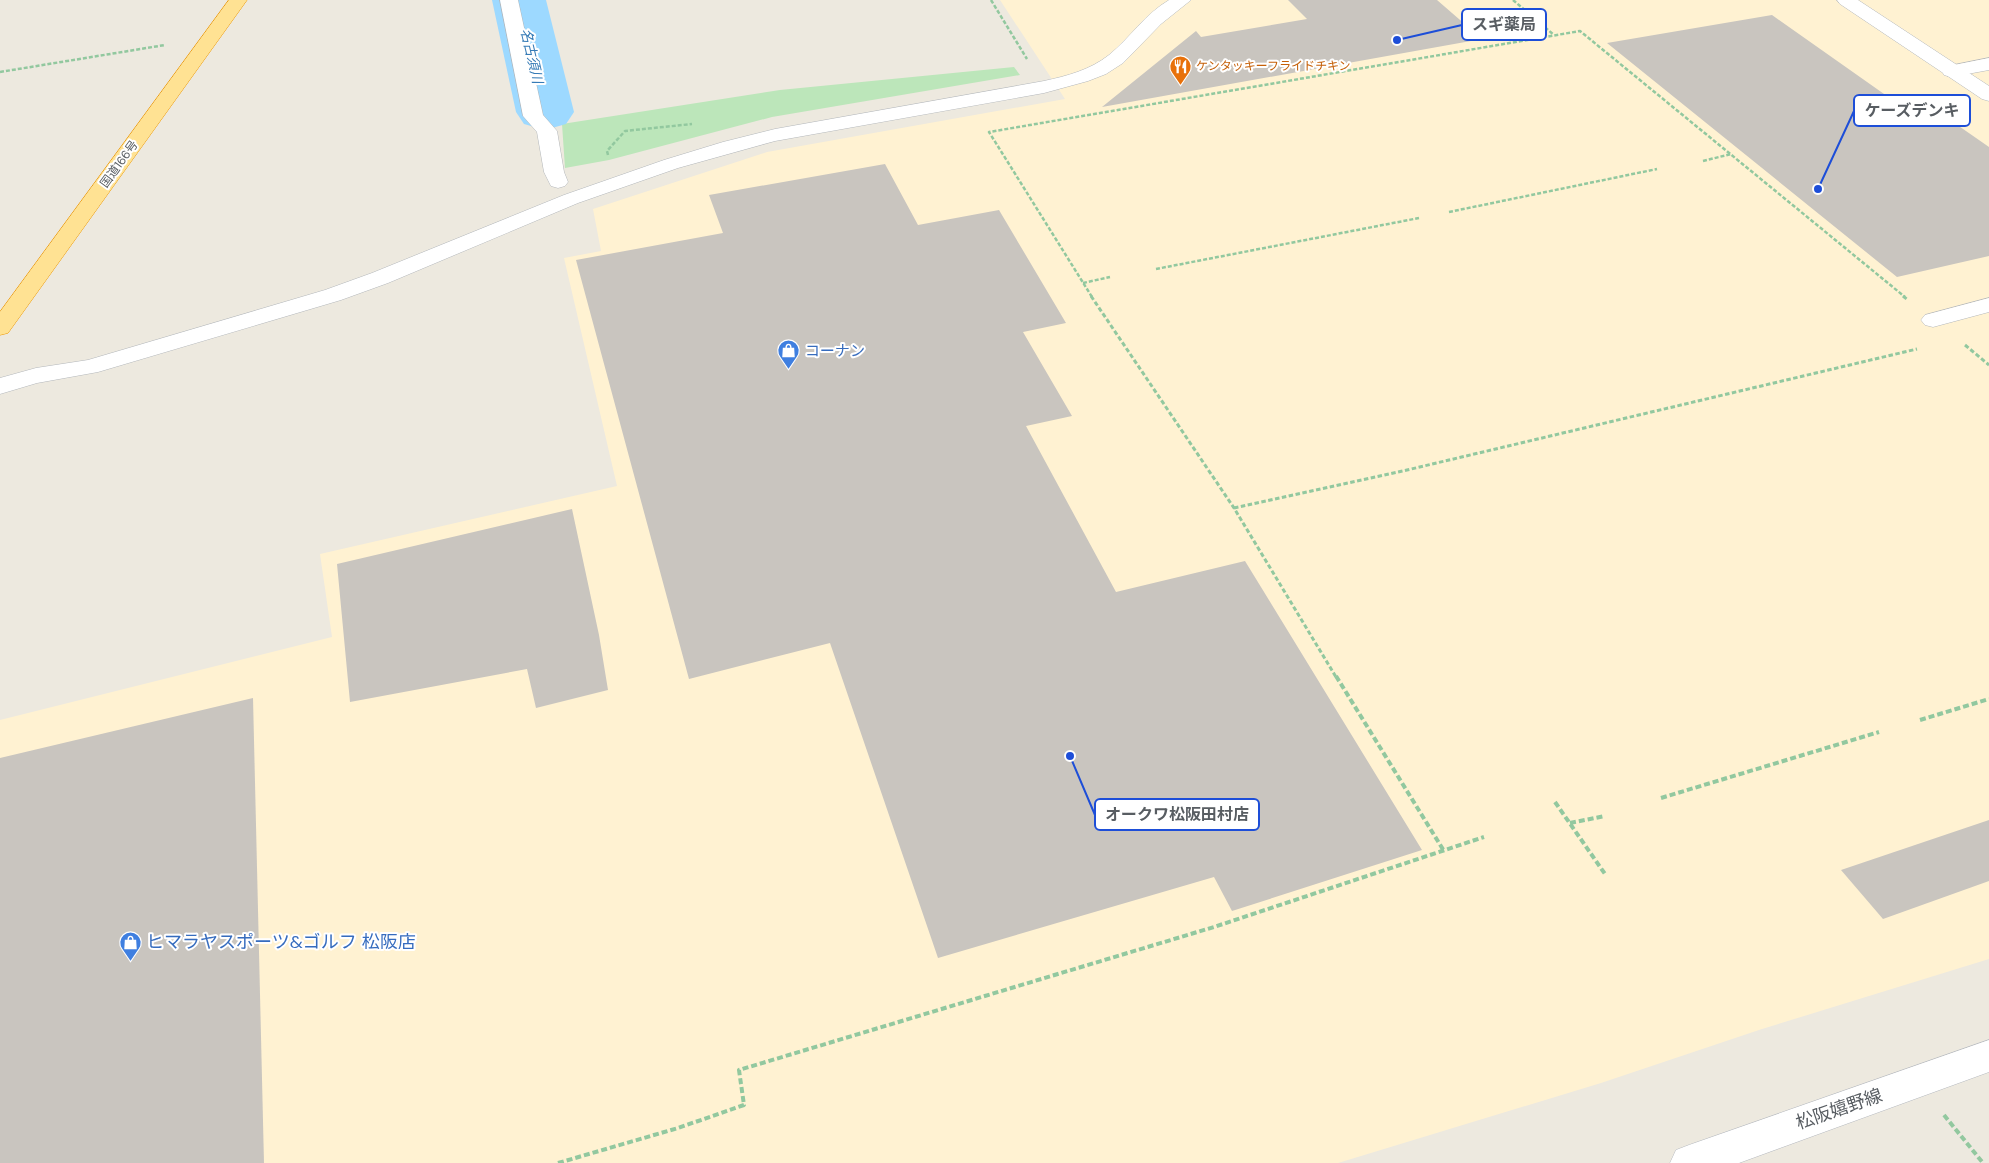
<svg xmlns="http://www.w3.org/2000/svg" width="1989" height="1163" font-family="'DM Sans','Noto Sans JP',sans-serif">
<style>
.commercial{fill:#fff2d2}
.green{fill:#bce6ba}
.lines{fill:none;stroke-linecap:round;stroke-linejoin:round}
.river{fill:#9dd9ff;fill-rule:evenodd}
.building{fill:#c9c5bf}
.service-casing{stroke:#b3b7bb;stroke-width:1}
.tertiary-casing{stroke:#b3b7bb;stroke-width:1}
.secondary-casing{stroke:#b6bac0;stroke-width:1}
.trunk-casing{stroke:#ec9600;stroke-width:1}
.path-far2{stroke:#92c89f;stroke-width:2.5;stroke-dasharray:4 2;stroke-linecap:butt}
.path-far1{stroke:#92c89f;stroke-width:3;stroke-dasharray:4.5 2.5;stroke-linecap:butt}
.path{stroke:#92c89f;stroke-width:4;stroke-dasharray:6 3;stroke-linecap:butt}
.service{fill:#fff;fill-rule:evenodd}
.tertiary{fill:#fff;fill-rule:evenodd}
.secondary{fill:#fff;fill-rule:evenodd}
.trunk{fill:#ffe293;fill-rule:evenodd}
.labels{text-anchor:middle;stroke-width:4;stroke-linejoin:round;paint-order:stroke}
.far-food-label{font-size:12px;fill:#c56008;stroke:#fff;text-anchor:start}
.far-street-label{font-size:12px;fill:#585d62;stroke:#fff}
.far-water-label{font-size:14px;font-style:italic;fill:#367bb6;stroke:#fff}
.shop-label{font-size:15px;fill:#366cbe;stroke:#fff;text-anchor:start}
.near-shop-label{font-size:18px;fill:#366cbe;stroke:#fff;text-anchor:start}
.near-street-label{font-size:18px;fill:#585d62;stroke:#fff}
.leader{fill:none;stroke:#1d4ed8;stroke-width:2}
.callout-dot{fill:#1d4ed8;stroke:#fff;stroke-width:2}
.callout{fill:#fff;stroke:#1d4ed8;stroke-width:2}
.callout-label{font-size:16px;text-anchor:middle;font-weight:bold;fill:#585d62}
</style>
<rect width="100%" height="100%" fill="#ede9df"/>
<!-- commercial -->
<polygon class="commercial" points="1000,0 1989,0 1989,959 1762,1029 1601,1083 1338,1163 0,1163 0,720 332,637 320,554 617,486 564,258 601,251 593,209 767,152 1065,99"/>
<!-- green -->
<polygon class="green" points="1014,67 1020,75 772,117 609,160 565,168 562,124 780,90"/>
<g class="lines">
<!-- river -->
<polygon class="river" points="492,0 546,0 574,112 566,124 545,130 524,124 516,112"/>
</g>
<!-- building -->
<g class="building">
<polygon points="1288,0 1437,0 1482,39 1102,107 1196,31 1201,37 1307,19"/>
<polygon points="1772,15 1894,101 1917,97 1989,147 1989,256 1897,277 1607,43"/>
<polygon points="885,164 918,225 999,210 1066,323 1023,332 1072,416 1026,426 1116,592 1245,561 1422,850 1232,911 1214,877 938,958 830,643 689,679 576,260 723,233 709,195"/>
<polygon points="572,509 599,635 608,690 536,708 527,669 350,702 337,564"/>
<polygon points="253,698 264,1163 0,1163 0,758"/>
<polygon points="1989,820 1989,881 1883,919 1841,870"/>
</g>
<g class="lines">
<defs>
<g id="service">
<polygon points="500,0 518,0 543,115 557,131 564,172 568,182 565,186 558,188 551,186 544,172 537,132 523,116"/>
<polygon points="1989,58 1989,70 1951,77 1944,75 1942,71 1944,67"/>
</g>
<g id="tertiary">
<path d="M1169,0H1191L1161,24L1123,63L1106,74L1088,81L1044,93L775,141L678,168L578,203L388,283L341,300L98,372L37,383L0,394V378L36,368L88,360L325,290L372,273L564,195L664,160L723,142L775,129L1044,81C1067,76 1090,70 1109,55C1130,38 1145,14 1169,0Z"/>
<polygon points="1837,0 1858,0 1989,86 1989,101 1982,99 1840,4"/>
<polygon points="1989,298 1989,312 1933,327 1925,325 1921,320 1925,315"/>
</g>
<polygon id="secondary" points="1989,1040 1989,1072 1739,1163 1670,1163 1676,1150 1689,1145"/>
<polygon id="trunk" points="229,0 247,0 8,333 0,335 0,312"/>
</defs>
<!-- service casing -->
<use href="#service" class="service-casing"/>
<!-- tertiary casing -->
<use href="#tertiary" class="tertiary-casing"/>
<!-- secondary casing -->
<use href="#secondary" class="secondary-casing"/>
<!-- trunk casing -->
<use href="#trunk" class="trunk-casing"/>
<!-- path-far2 -->
<g class="path-far2">
<polyline points="991,0 1027,59"/>
<polyline points="1513,0 1554,35"/>
<polyline points="0,72 165,45"/>
<polyline points="608,155 607,151 625,131 692,124"/>
<polyline points="1703,161 1731,154"/>
<polyline points="1449,212 1657,169"/>
<polyline points="1156,269 1419,218"/>
<polyline points="1083,283 1110,277"/>
<polyline points="1092,297 989,132 1580,31 1905,297"/>
</g>
<!-- path-far1 -->
<g class="path-far1">
<polyline points="1091,296 1234,508 1336,677"/>
<polyline points="1903,296 1908,300"/>
<polyline points="1965,345 1989,365"/>
<polyline points="1234,508 1407,470 1917,349"/>
</g>
<!-- path -->
<g class="path">
<polyline points="1336,676 1444,851"/>
<polyline points="1920,720 1989,699"/>
<polyline points="1661,798 1879,732"/>
<polyline points="1555,802 1605,874"/>
<polyline points="1570,823 1605,816"/>
<polyline points="1944,1115 1983,1163"/>
<polyline points="558,1163 678,1128 744,1105 739,1070 1214,927 1484,837"/>
</g>
<!-- service -->
<use href="#service" class="service"/>
<!-- tertiary -->
<use href="#tertiary" class="tertiary"/>
<!-- secondary -->
<use href="#secondary" class="secondary"/>
<!-- trunk -->
<use href="#trunk" class="trunk"/>
</g>
<!-- icons -->
<defs>
<symbol id="restaurant-pin" viewBox="-11 -11 22 30"><path d="M0 17L-7.5 6A9.5 9.5 0 1 1 7.5 6Z" fill="#e8710a" stroke="#fff"/><path d="M-5-6h1v4h1v-4h1v4h1v-4h1v5L-1.5 .5V6h-2V.5L-5-1ZM5-6V6H3V1.5H1.5Q1.5-4 5-6Z" fill="#fff"/></symbol>
<symbol id="shop-pin" viewBox="-11 -11 22 30"><path d="M0 17L-7.5 6A9.5 9.5 0 1 1 7.5 6Z" fill="#3f7fe0" stroke="#fff"/><path d="M-5-2.5h2.3a2.7 3.5 0 0 1 5.4 0H5L5.5 6h-11ZM-1.5-2.5h3a1.5 2.3 0 0 0-3 0Z" fill="#fff"/></symbol>
</defs>
<g fill-rule="evenodd">
<use href="#restaurant-pin" x="1168" y="54" width="25" height="34"/>
<use href="#shop-pin" x="776" y="338" width="25" height="34"/>
<use href="#shop-pin" x="118" y="930" width="25" height="34"/>
</g>
<g class="labels">
<!-- far-food labels -->
<g class="far-food-label">
<text x="1196" y="70">ケンタッキーフライドチキン</text>
</g>
<!-- far-street labels -->
<g class="far-street-label">
<text transform="translate(119 164) rotate(-54)" y="4">国道166号</text>
</g>
<!-- far-water labels -->
<g class="far-water-label">
<text transform="translate(532 56) rotate(77)" y="5">名古須川</text>
</g>
<!-- shop labels -->
<g class="shop-label">
<text x="805" y="356">コーナン</text>
</g>
<!-- near-shop labels -->
<g class="near-shop-label">
<text x="146" y="948">ヒマラヤスポーツ&amp;ゴルフ 松阪店</text>
</g>
<!-- near-street labels -->
<g class="near-street-label">
<text transform="translate(1839 1109) rotate(-19)" y="6">松阪嬉野線</text>
</g>
</g>
<!-- callouts -->
<path class="leader" d="M1397 40L1462 25M1818 189L1854 111M1070 756L1095 815"/>
<g class="callout-dot">
<circle cx="1397" cy="40" r="5"/>
<circle cx="1818" cy="189" r="5"/>
<circle cx="1070" cy="756" r="5"/>
</g>
<g class="callout">
<rect x="1462" y="9" width="84" height="31" rx="5"/>
<rect x="1854" y="95" width="116" height="31" rx="5"/>
<rect x="1095" y="799" width="164" height="31" rx="5"/>
</g>
<g class="callout-label">
<text x="1504" y="30">スギ薬局</text>
<text x="1912" y="116">ケーズデンキ</text>
<text x="1177" y="820">オークワ松阪田村店</text>
</g>
</svg>
